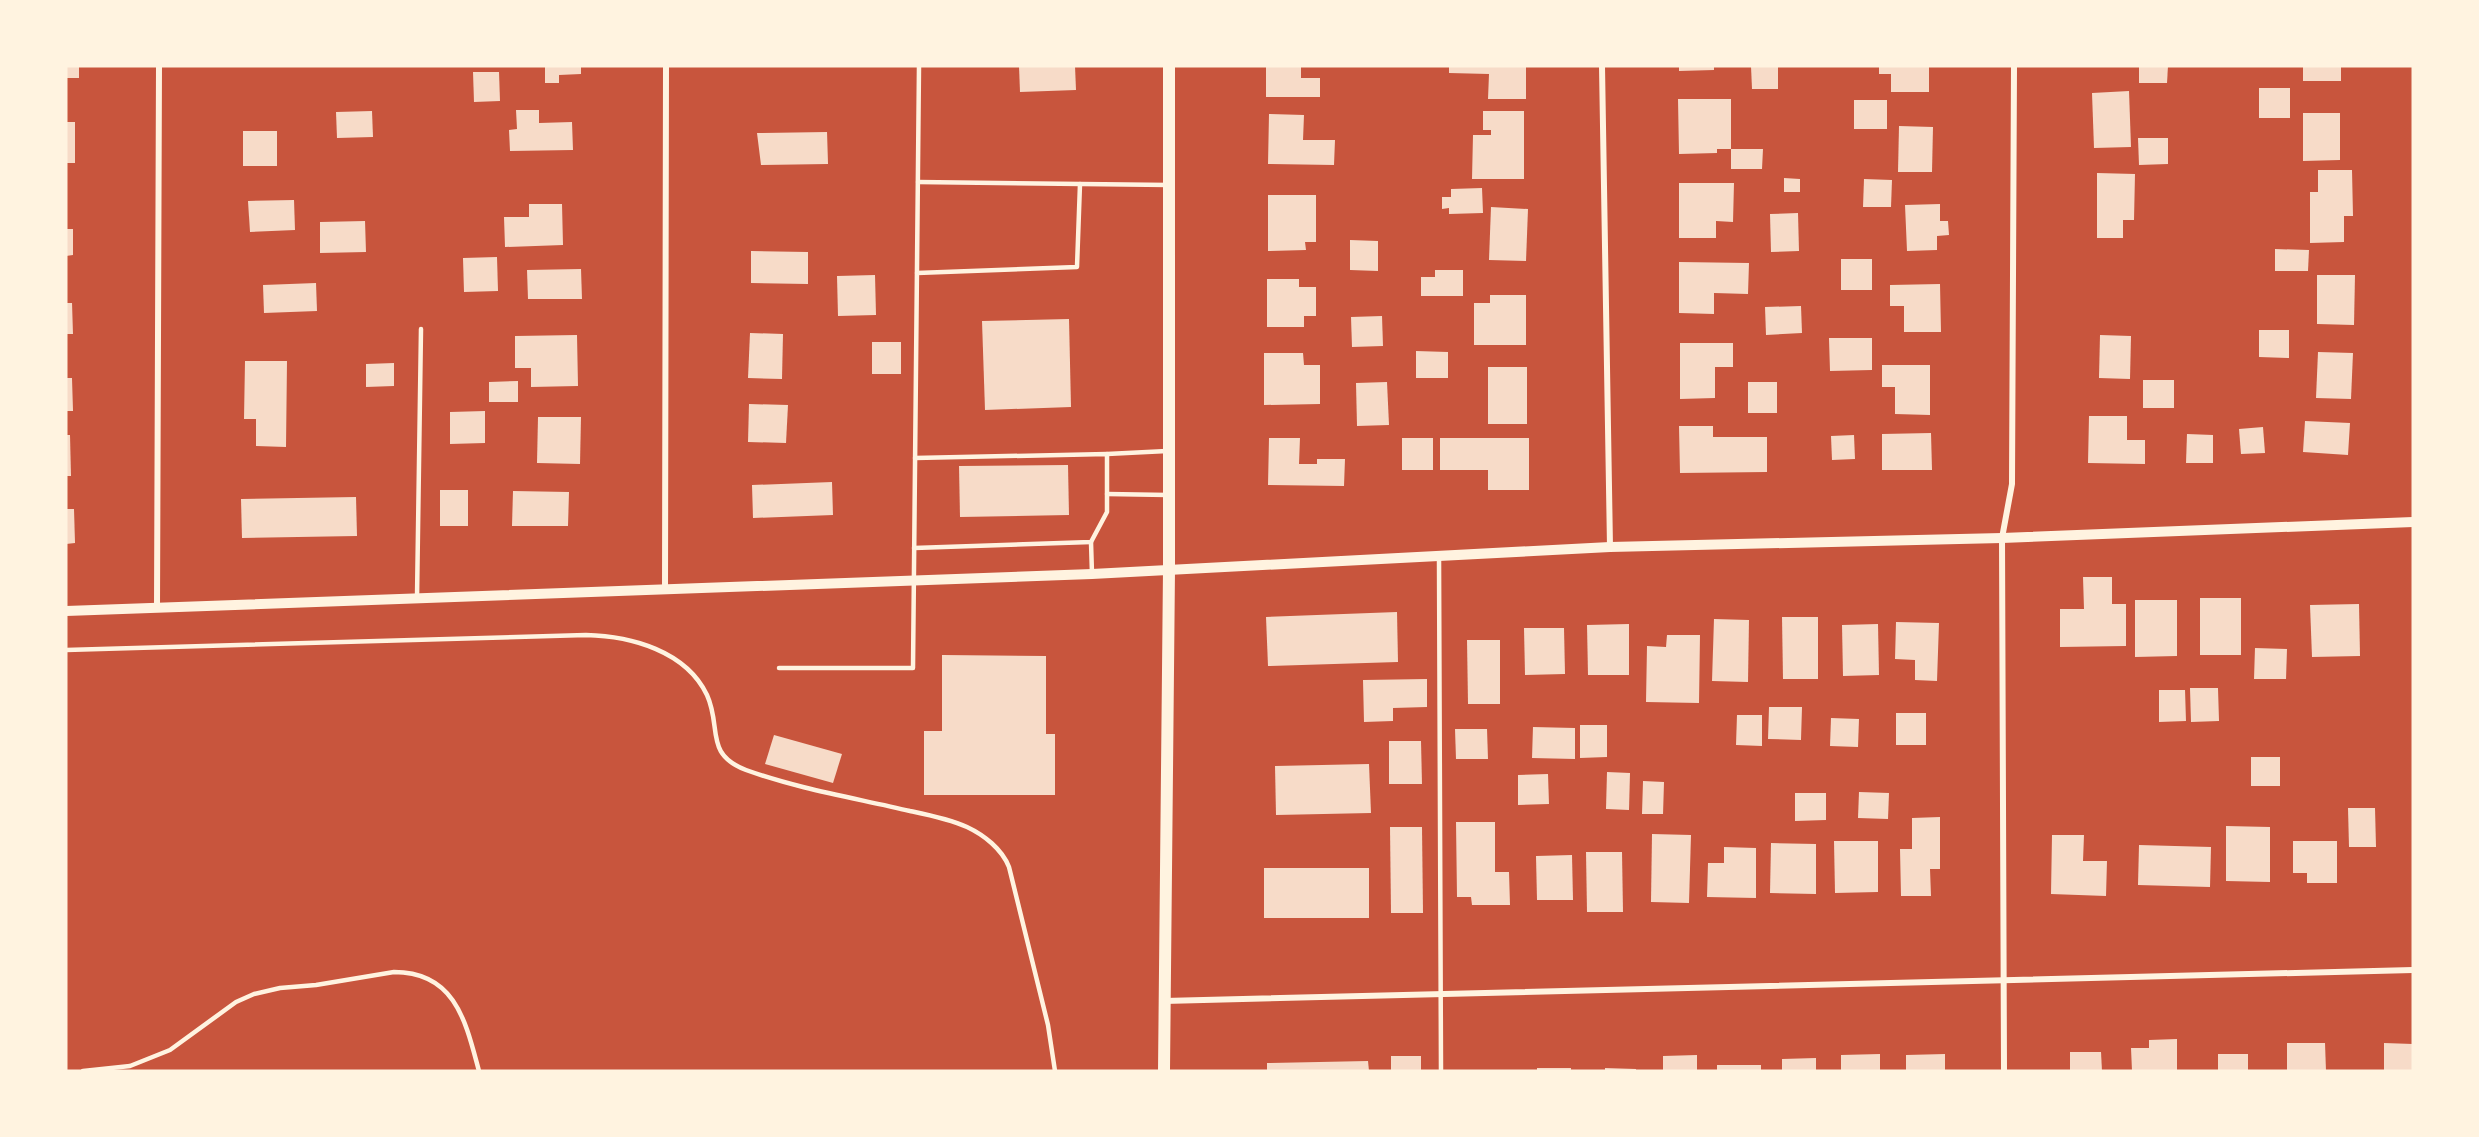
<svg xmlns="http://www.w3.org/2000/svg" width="2479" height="1137" font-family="'PT Serif',serif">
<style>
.building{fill:#f7dbc8}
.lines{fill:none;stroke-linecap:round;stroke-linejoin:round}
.service{stroke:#fff3e0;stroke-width:4.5}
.minor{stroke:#fff3e0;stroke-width:6}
.tertiary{stroke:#fff3e0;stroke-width:10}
.secondary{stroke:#fff3e0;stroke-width:12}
</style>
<rect width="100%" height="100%" fill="#c8553d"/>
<!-- building -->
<g class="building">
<rect x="66" y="66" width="13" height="12"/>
<polygon points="545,66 581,66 581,74 559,75 559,83 545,83"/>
<polygon points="1019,66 1075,66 1076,90 1020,92"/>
<polygon points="1266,66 1301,66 1301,78 1320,78 1320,97 1266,97"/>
<polygon points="1449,66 1526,66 1526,99 1488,99 1489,74 1449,73"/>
<polygon points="1679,66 1714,66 1714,70 1679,71"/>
<polygon points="1751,66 1778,66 1778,89 1752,89"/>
<polygon points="1879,66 1929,66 1929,92 1891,92 1891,74 1879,74"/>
<polygon points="2139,66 2168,66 2167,83 2139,83"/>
<rect x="2303" y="66" width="38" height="15"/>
<polygon points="473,72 499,72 500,101 474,102"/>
<rect x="2259" y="88" width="31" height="30"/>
<polygon points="2129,91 2131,147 2094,148 2092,93"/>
<polygon points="1678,99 1731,99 1731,149 1763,149 1762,169 1731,169 1731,149 1717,149 1717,153 1679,154"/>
<rect x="1854" y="100" width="33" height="29"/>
<polygon points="516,110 539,110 539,123 572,122 573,150 510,151 509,130 517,129"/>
<polygon points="372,111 373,137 337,138 336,112"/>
<polygon points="1483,111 1524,111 1524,179 1472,179 1473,135 1491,135 1491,130 1483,130"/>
<polygon points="2303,113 2340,113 2340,160 2303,161"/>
<polygon points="1269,114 1304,115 1303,140 1335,140 1334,165 1268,164"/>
<rect x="66" y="122" width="9" height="41"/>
<polygon points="1899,126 1933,127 1932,172 1898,172"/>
<rect x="243" y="131" width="34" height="35"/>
<polygon points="827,132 828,164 761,165 757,133"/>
<polygon points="2138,138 2168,138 2168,164 2139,165"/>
<polygon points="2318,170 2352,170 2353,216 2344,216 2344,242 2310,243 2310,192 2318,192"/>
<polygon points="2097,173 2135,174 2134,220 2123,220 2123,238 2097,238"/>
<polygon points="1784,178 1800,179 1800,192 1784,192"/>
<polygon points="1864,179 1892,180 1891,207 1863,207"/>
<polygon points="1679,183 1734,183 1733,222 1716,221 1716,238 1679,238"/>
<polygon points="1482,188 1483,213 1449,214 1449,208 1442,209 1442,197 1451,197 1451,189"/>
<polygon points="1268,195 1316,195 1316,242 1305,242 1306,250 1268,251"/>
<polygon points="294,200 295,230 250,232 248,201"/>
<polygon points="529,204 562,204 563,245 505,247 504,217 529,217"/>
<polygon points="1940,204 1940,221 1948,221 1949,235 1937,236 1937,250 1907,251 1905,205"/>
<polygon points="1491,207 1528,209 1526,261 1489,260"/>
<polygon points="1798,213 1799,251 1771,252 1770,214"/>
<polygon points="365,221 366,252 320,253 320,222"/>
<polygon points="66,229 73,229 73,255 66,256"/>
<polygon points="1350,240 1378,241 1378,271 1350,270"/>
<polygon points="2275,249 2309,250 2308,271 2275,271"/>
<polygon points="751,251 808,252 808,284 751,283"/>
<polygon points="497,257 498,291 464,292 463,258"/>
<rect x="1841" y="259" width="31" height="31"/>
<polygon points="1679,262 1749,263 1748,294 1714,293 1714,314 1679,313"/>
<polygon points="581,269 582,299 528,299 527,270"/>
<polygon points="1435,270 1463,270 1463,296 1421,296 1421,277 1435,277"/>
<polygon points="875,275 876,315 838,316 837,276"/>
<polygon points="2317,275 2355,275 2354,325 2317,324"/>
<polygon points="1267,279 1299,279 1299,287 1316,287 1316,316 1304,316 1304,327 1267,327"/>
<polygon points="316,283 317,311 264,313 263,285"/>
<polygon points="1940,284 1941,332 1904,332 1904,306 1890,306 1890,285"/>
<polygon points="1490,295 1526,295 1526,345 1474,345 1474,303 1490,303"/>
<polygon points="66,303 72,303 73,334 66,334"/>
<polygon points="1801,306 1802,333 1766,335 1765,307"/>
<polygon points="1382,316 1383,346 1352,347 1351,317"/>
<polygon points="1069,319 1071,407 985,410 982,321"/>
<polygon points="2259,330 2289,330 2289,358 2259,357"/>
<polygon points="750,333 783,334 782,379 748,378"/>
<polygon points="577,335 578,386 531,387 531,368 515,368 515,336"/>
<polygon points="2100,335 2131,336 2130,379 2099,378"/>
<polygon points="1829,338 1872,338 1872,370 1830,371"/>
<rect x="872" y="342" width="29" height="32"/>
<polygon points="1680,343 1733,343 1733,367 1715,367 1715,398 1680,399"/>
<polygon points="1416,351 1448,352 1448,378 1416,378"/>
<polygon points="2318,352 2353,353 2351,399 2316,398"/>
<polygon points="1264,353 1303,353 1304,365 1320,365 1320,404 1264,405"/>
<polygon points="245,361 287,361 286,447 256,446 256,419 244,419"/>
<polygon points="394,363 394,386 366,387 366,364"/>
<polygon points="1882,365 1930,365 1930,415 1895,414 1895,387 1882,387"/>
<rect x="1488" y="367" width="39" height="57"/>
<polygon points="66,378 72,378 73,411 66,411"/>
<rect x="2143" y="380" width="31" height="28"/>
<polygon points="518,381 518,402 489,402 489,382"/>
<polygon points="1387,382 1389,425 1357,426 1356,383"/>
<rect x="1748" y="382" width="29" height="31"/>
<polygon points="749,404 788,405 786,443 748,442"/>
<polygon points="485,411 485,443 450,444 450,412"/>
<polygon points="2089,416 2127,416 2127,440 2145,440 2145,464 2088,463"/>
<polygon points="538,417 581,417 580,464 537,463"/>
<polygon points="2305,421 2350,423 2348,455 2303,452"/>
<polygon points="1679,426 1713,426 1713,437 1767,437 1767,472 1680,473"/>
<polygon points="2263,427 2265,453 2241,454 2239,429"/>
<polygon points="1931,433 1932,470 1882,470 1882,434"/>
<polygon points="2187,434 2213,435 2213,463 2186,463"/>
<polygon points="66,435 70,435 71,476 66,476"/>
<polygon points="1854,435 1855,459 1832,460 1831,436"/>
<polygon points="1269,438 1300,438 1299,464 1317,464 1317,459 1345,459 1344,486 1268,485"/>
<rect x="1402" y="438" width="31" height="32"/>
<polygon points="1440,438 1529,438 1529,490 1488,490 1488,470 1440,470"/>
<polygon points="1068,465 1069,515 960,517 959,466"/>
<polygon points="832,482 833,515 753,518 752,485"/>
<rect x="440" y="490" width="28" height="36"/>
<polygon points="513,491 569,492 568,526 512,526"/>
<polygon points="356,497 357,536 242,538 241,499"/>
<polygon points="66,509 74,509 75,543 66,544"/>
<polygon points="2083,577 2112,577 2112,604 2126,604 2126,646 2060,647 2060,609 2084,609"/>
<rect x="2200" y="598" width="41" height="57"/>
<polygon points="2135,600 2177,600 2177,656 2135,657"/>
<polygon points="2359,604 2360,656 2312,657 2310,605"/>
<polygon points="1397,612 1398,662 1268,666 1266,617"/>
<polygon points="1782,617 1818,617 1818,679 1783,679"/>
<polygon points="1714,619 1749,620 1748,682 1712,681"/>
<polygon points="1896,622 1939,623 1937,681 1915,680 1915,660 1895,659"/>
<polygon points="1629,624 1629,675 1588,675 1587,625"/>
<polygon points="1878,624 1879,675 1843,676 1842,625"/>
<polygon points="1524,628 1564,628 1565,674 1525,675"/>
<polygon points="1667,635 1700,635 1699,703 1646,702 1647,646 1666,647"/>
<polygon points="1467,640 1500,640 1500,704 1468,704"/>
<polygon points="2255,648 2287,649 2286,679 2254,679"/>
<polygon points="942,655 1046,656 1046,734 1055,734 1055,795 924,795 924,731 942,731"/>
<polygon points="1427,679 1427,707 1393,708 1393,721 1364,722 1363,680"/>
<polygon points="2190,688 2218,688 2219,721 2191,722"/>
<polygon points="2159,690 2185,690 2186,721 2159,722"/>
<polygon points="1769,707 1802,707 1801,740 1768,739"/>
<rect x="1896" y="713" width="30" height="32"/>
<polygon points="1737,715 1762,715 1762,746 1736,745"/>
<polygon points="1831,718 1859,719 1858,747 1830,746"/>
<polygon points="1580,725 1607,725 1607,757 1580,758"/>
<polygon points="1533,727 1575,728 1575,759 1532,758"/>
<polygon points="1455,729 1487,729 1488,759 1456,759"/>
<polygon points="774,735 842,754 833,783 765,764"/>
<polygon points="1389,741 1421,741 1422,784 1389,784"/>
<rect x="2251" y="757" width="29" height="29"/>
<polygon points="1369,764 1371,813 1276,815 1275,766"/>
<polygon points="1607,772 1630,773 1629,810 1606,809"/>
<polygon points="1548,774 1549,804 1518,805 1518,775"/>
<polygon points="1643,781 1664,782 1663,814 1642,814"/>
<polygon points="1859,792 1889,793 1888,819 1858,818"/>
<polygon points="1795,793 1826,793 1826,820 1795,821"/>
<polygon points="2348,808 2375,808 2376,847 2349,847"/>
<polygon points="1940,817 1940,869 1930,869 1931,896 1901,896 1900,849 1912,849 1912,818"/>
<polygon points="1456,822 1495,822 1495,872 1509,872 1510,905 1472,905 1471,897 1457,897"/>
<polygon points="2226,826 2270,827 2270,882 2226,881"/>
<polygon points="1390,827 1422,827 1423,913 1391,913"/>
<polygon points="1652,834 1691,835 1689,903 1651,902"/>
<polygon points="2052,835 2084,835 2083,861 2107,861 2106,896 2051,894"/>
<polygon points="1834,841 1878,841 1878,892 1835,893"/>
<polygon points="2293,841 2337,841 2337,883 2307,883 2307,873 2293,873"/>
<polygon points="1771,843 1816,844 1816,894 1770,893"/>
<polygon points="2139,845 2211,847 2210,887 2138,885"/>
<polygon points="1724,847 1756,848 1756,898 1707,897 1708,863 1724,863"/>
<polygon points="1586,852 1622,852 1623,912 1587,912"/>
<polygon points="1572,855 1573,900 1537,900 1536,856"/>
<rect x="1264" y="868" width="105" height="50"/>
<polygon points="2177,1039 2177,1071 2132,1071 2131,1048 2149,1048 2149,1040"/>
<polygon points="2287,1043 2325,1043 2326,1071 2287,1071"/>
<polygon points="2384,1043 2413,1044 2413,1071 2384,1071"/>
<polygon points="2070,1052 2101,1052 2102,1071 2070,1071"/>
<polygon points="1880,1054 1880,1071 1841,1071 1841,1055"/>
<polygon points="1945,1054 1945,1071 1906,1071 1906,1055"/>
<rect x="2218" y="1054" width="30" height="17"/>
<polygon points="1697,1055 1697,1071 1663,1071 1663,1056"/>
<rect x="1391" y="1056" width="30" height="15"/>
<polygon points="1816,1058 1816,1071 1782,1071 1782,1059"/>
<polygon points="1368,1061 1369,1071 1267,1071 1267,1063"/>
<rect x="1717" y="1065" width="44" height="6"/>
<rect x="1537" y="1068" width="34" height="3"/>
<polygon points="1605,1068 1636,1069 1636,1071 1605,1071"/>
</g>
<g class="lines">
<!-- service -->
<g class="service">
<polyline points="918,182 1169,185"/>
<polyline points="917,273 1077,267 1080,184"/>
<polyline points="1107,454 1167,451"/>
<polyline points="1107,494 1168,495"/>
<polyline points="1091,542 1092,574"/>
<polyline points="914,548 1091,542 1107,512 1107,454 915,458"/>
<polyline points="1439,556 1441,1071"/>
<polyline points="417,598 421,329"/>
<path d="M66,650L586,635C631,636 686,651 707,695C722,728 704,754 746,770C799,789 855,798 910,811C929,815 949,819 967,827C984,835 1002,849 1009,867L1048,1025L1055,1071"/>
<polyline points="779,668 913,668 919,66"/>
<path d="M83,1071L130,1066L170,1050L236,1002L254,994L280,988L316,985L394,972C456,972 466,1023 479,1071"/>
</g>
<!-- minor -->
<g class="minor">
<polyline points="1602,66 1610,547"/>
<polyline points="665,590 666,66"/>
<polyline points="157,608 159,66"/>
<polyline points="1164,1001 2413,970"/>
<polyline points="2004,1071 2002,538 2012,484 2014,66"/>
</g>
<!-- tertiary -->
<polyline class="tertiary" points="66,611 1092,574 1610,547 2002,538 2413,522"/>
<!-- secondary -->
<polyline class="secondary" points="1164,1071 1169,570 1169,66"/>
</g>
<!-- border -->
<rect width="2479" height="1137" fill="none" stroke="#fff3e0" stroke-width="135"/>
</svg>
